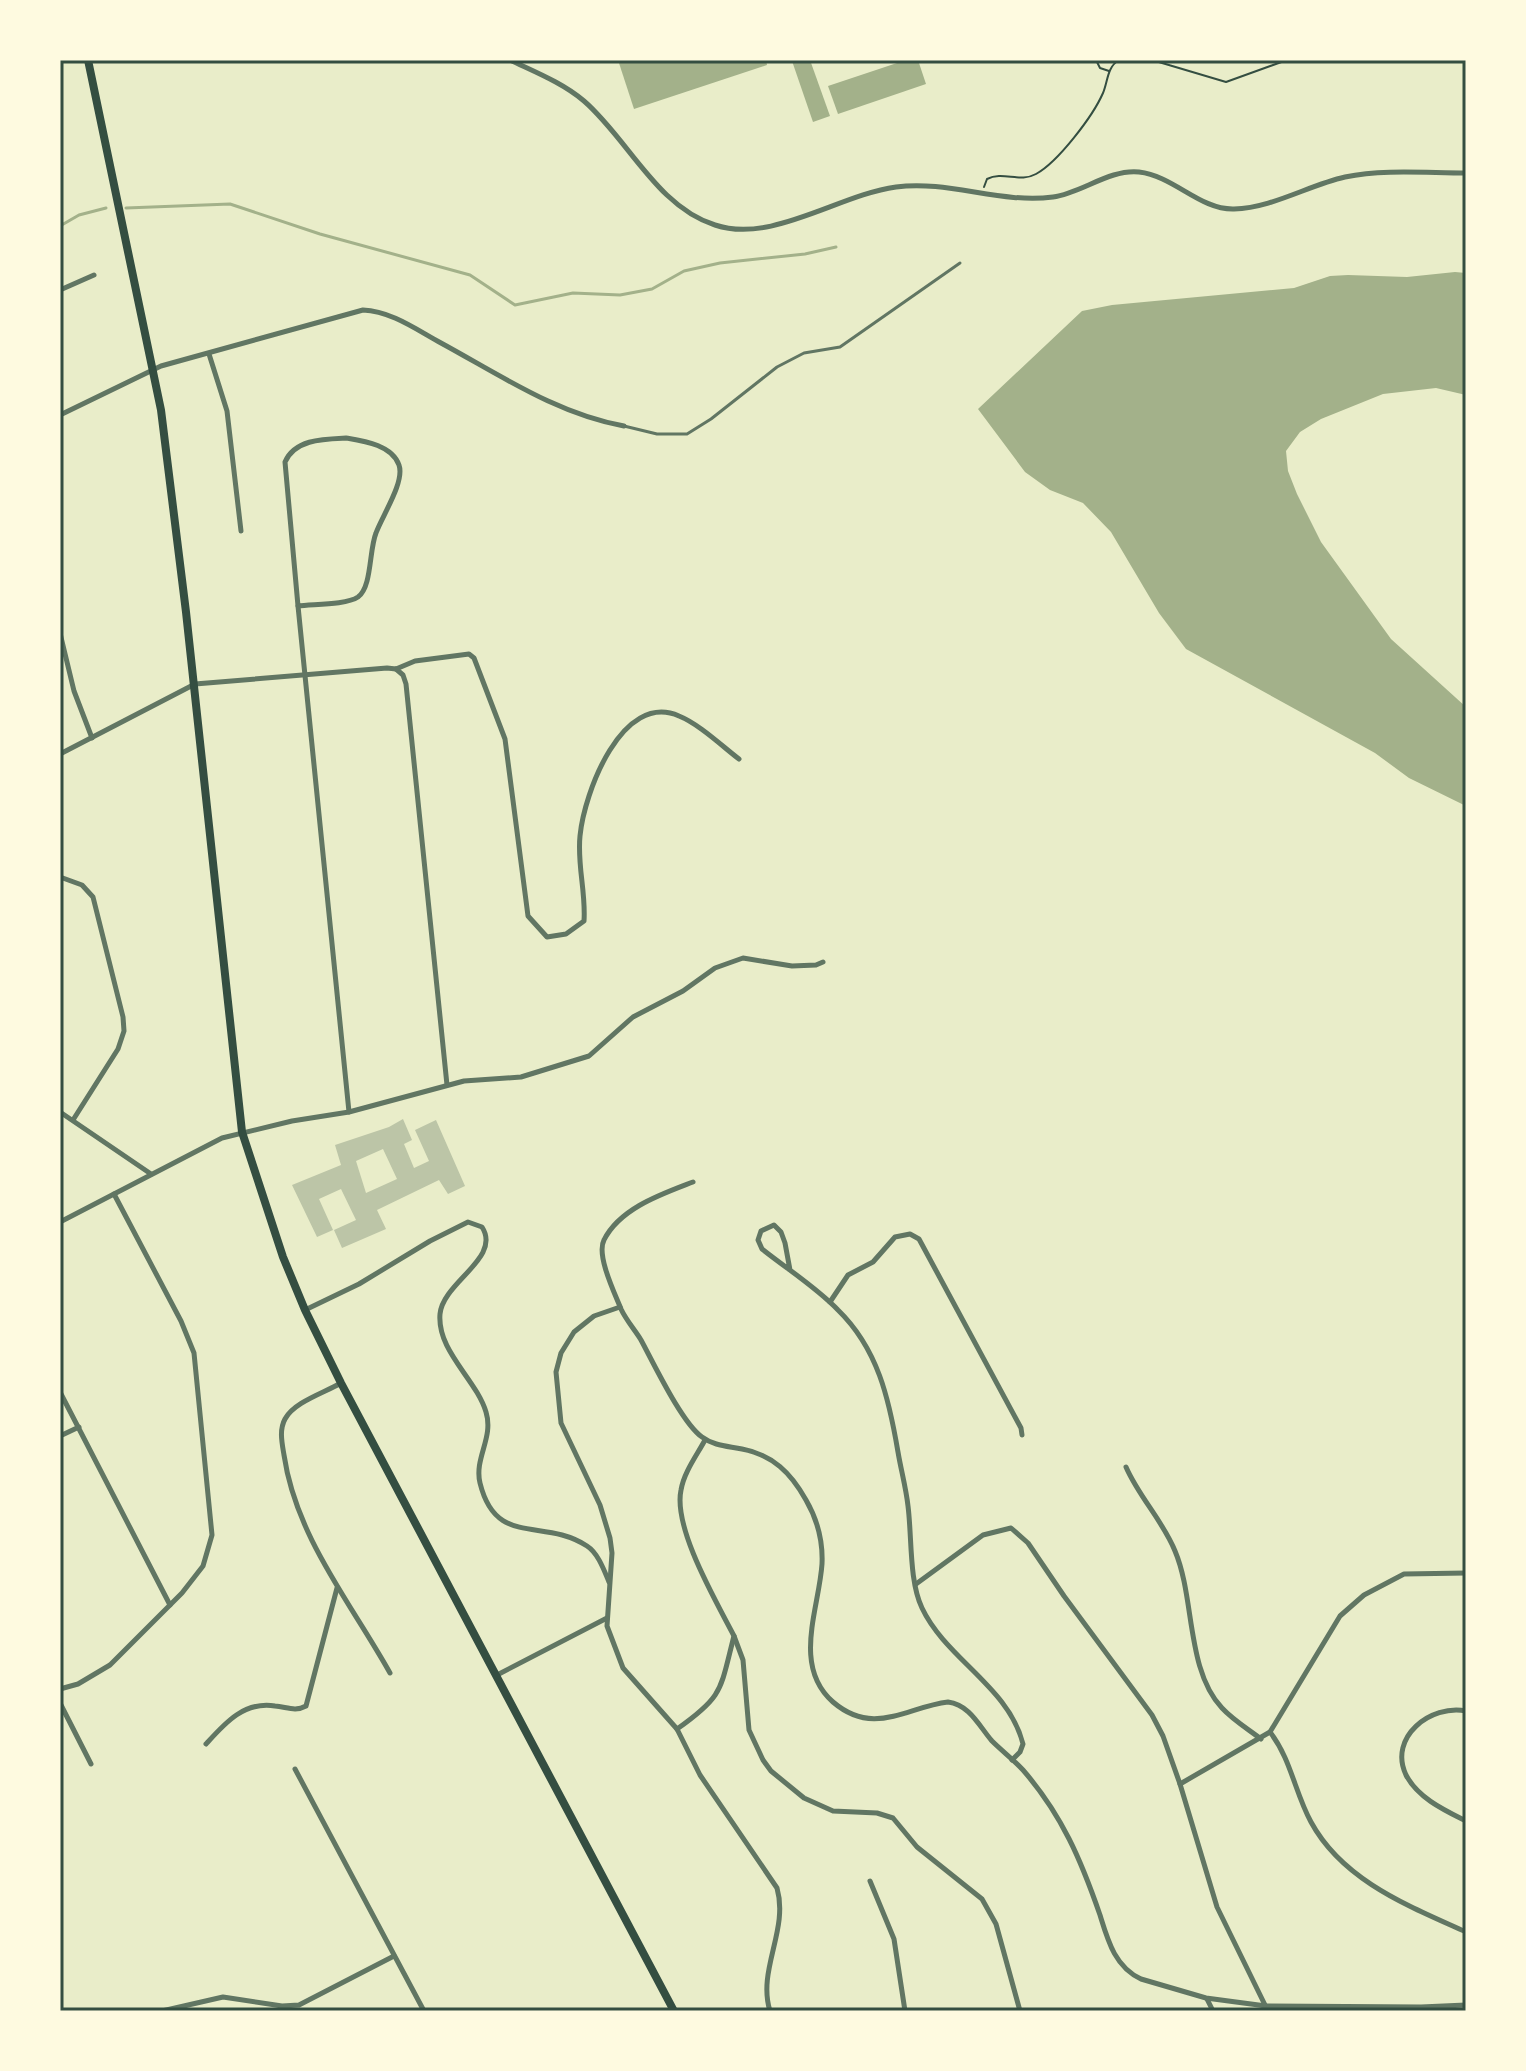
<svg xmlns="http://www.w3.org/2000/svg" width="1526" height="2071" font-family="Commissioner,sans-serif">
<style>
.water{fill:#a3b18a}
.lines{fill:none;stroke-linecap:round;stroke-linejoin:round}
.stream{stroke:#a3b18a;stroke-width:3}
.building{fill:#bcc5a7;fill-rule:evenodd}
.path{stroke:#344e41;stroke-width:2}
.service{stroke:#617663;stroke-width:3}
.minor{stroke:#617663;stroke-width:5}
.secondary{stroke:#344e41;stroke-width:8}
.neatline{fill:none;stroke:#344e41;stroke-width:3}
</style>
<rect width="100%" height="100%" fill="#e9edc9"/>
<!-- water -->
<g class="water">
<polygon points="618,60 766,60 767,65 634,109"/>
<polygon points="810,60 830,116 813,122 792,61"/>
<polygon points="906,60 918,60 926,84 838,114 828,86"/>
<polygon points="1455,272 1466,273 1466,395 1436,388 1383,394 1321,419 1300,432 1286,451 1288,471 1297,494 1321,542 1391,639 1466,707 1466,806 1409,778 1375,753 1186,649 1159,613 1111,532 1083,503 1050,490 1025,472 978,409 1082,311 1112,305 1294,288 1330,276 1348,275 1407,277"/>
</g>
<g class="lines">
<!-- stream -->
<g class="stream">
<polyline points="126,208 230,204 320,234 470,275 515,305 573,293 620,295 652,289 684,271 720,263 805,254 836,247"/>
<polyline points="60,226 79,215 106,208"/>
</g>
</g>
<!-- building -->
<path class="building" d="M403,1119L412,1140L404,1144L414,1168L429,1161L415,1130L436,1120L465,1186L448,1194L439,1180L377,1210L386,1229L342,1248L334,1230L356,1220L341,1189L319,1199L333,1230L317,1237L292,1185L341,1165L335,1145L389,1127ZM383,1149L397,1179L366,1193L356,1161Z"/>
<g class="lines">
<!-- path -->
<g class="path">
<polyline points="1096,60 1100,68 1109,71"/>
<polyline points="1152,60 1226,82 1287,60"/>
<path d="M984,187L987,179C1003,171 1020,183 1036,174C1058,162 1093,116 1103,93C1108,81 1107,67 1119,60"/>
</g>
<!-- service -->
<polyline class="service" points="624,426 657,434 687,434 711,419 777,367 804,353 840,347 960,263"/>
<!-- minor -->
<g class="minor">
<path d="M510,60C535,72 563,83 584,101C628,139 657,207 715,225C772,244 838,195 896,187C949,180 1000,204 1053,197C1082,193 1109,169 1139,172C1174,176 1200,210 1234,209C1272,208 1309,185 1345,177C1384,169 1426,173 1466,173"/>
<polyline points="60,290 94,275"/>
<polyline points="209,354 227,411 241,531"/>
<path d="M60,415L161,366L363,310C391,311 417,330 441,343C500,375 557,414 624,426"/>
<path d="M346,438C364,441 392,445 399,465C405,482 382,516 376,533C369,550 372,587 358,597C346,605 313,604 298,606L285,462C295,439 324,439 346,438Z"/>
<polyline points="298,606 349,1112"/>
<polyline points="60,633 74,691 92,738"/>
<polyline points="396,669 403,675 406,684 447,1085"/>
<path d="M60,754L195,684L387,668L396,669L415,661L469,654L474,658L505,739L528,916L547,937L566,934L584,921C586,892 577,865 580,836C584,793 622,691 679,716C699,724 722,746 739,759"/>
<polyline points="60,877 82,885 93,897 123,1017 124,1031 118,1049 73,1120"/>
<polyline points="60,1112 151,1174"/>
<path d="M693,1182C662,1194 620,1208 604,1240C596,1255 615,1294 621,1309C626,1320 635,1330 641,1340C654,1364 682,1423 702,1437C714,1446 728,1446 742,1449C773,1455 791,1473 806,1500C817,1519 823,1542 822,1564C819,1609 792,1666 833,1702C874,1737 906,1707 948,1702C970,1705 979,1726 992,1741C1002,1751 1014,1760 1023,1770C1062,1815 1081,1860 1100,1915C1108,1941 1115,1967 1141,1979L1206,1998L1266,2006L1421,2007L1466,2005"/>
<polyline points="60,1222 222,1138 292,1121 349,1112 464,1081 521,1077 589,1056 633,1017 683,991 715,968 743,958 792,966 816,965 823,962"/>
<path d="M790,1270L785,1243L781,1232L774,1225L761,1231L758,1240L762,1249C787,1269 816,1287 838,1310C878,1349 889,1399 898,1452C901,1470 906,1488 908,1506C912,1537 909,1581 922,1608C946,1659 1009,1687 1023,1744L1020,1752L1012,1760"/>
<polyline points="830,1302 848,1275 873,1262 895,1237 910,1234 919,1239 1021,1428 1022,1435"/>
<path d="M620,1307L594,1316L574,1332L561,1353L556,1372L561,1423L600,1505L610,1538L612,1553L607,1626L623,1668L677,1729L700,1775L777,1888C789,1930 757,1970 770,2011"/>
<path d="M305,1310L359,1284L430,1241L468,1222L482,1227C502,1258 443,1282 440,1314C437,1351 476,1379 486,1412C494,1438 474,1458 480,1483C496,1548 543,1517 587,1546C598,1553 604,1570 609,1582"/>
<path d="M341,1383C324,1393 294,1402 285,1419C279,1430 282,1443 284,1455C296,1537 351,1603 390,1673"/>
<polyline points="60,1392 170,1605"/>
<polyline points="60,1436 79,1427"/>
<path d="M1126,1467C1139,1497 1163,1521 1175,1551C1195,1598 1186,1670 1222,1708C1233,1720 1248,1729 1261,1739"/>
<polyline points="916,1584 983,1535 1011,1528 1028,1543 1064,1596 1152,1715 1163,1736 1180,1784 1217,1907 1265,2005"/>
<polyline points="734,1636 743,1660 749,1730 763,1760 771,1771 804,1798 833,1811 877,1813 893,1818 917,1847 982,1899 996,1924 1020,2011"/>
<polyline points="497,1675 607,1618"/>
<polyline points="60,1689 78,1684 110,1665 182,1593 203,1566 212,1535 194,1353 181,1321 114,1194"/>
<polyline points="60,1703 91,1764"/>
<path d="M1466,1711C1431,1704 1388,1737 1406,1775C1418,1798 1444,1810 1466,1821"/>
<path d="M677,1729C724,1696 720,1690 734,1636C716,1601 673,1528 681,1490C684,1472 697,1455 705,1440"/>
<path d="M1270,1732C1291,1759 1295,1793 1311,1822C1343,1881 1409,1906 1466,1932"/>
<path d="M206,1744C225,1723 244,1701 275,1706C287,1707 295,1712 306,1706L337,1588"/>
<polyline points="295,1769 424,2011"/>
<polyline points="1180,1784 1270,1732 1340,1616 1364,1595 1404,1574 1466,1573"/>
<polyline points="870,1881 894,1939 905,2011"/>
<polyline points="1207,1999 1213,2011"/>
<polyline points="162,2011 223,1997 282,2006 299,2005 394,1956"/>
</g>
<!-- secondary -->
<polyline class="secondary" points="88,60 161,410 186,612 242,1132 283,1257 305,1310 341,1383 674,2011"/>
</g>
<!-- border -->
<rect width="1526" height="2071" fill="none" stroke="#fefae0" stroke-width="124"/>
<rect x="62" y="62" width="1402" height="1947" class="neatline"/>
</svg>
